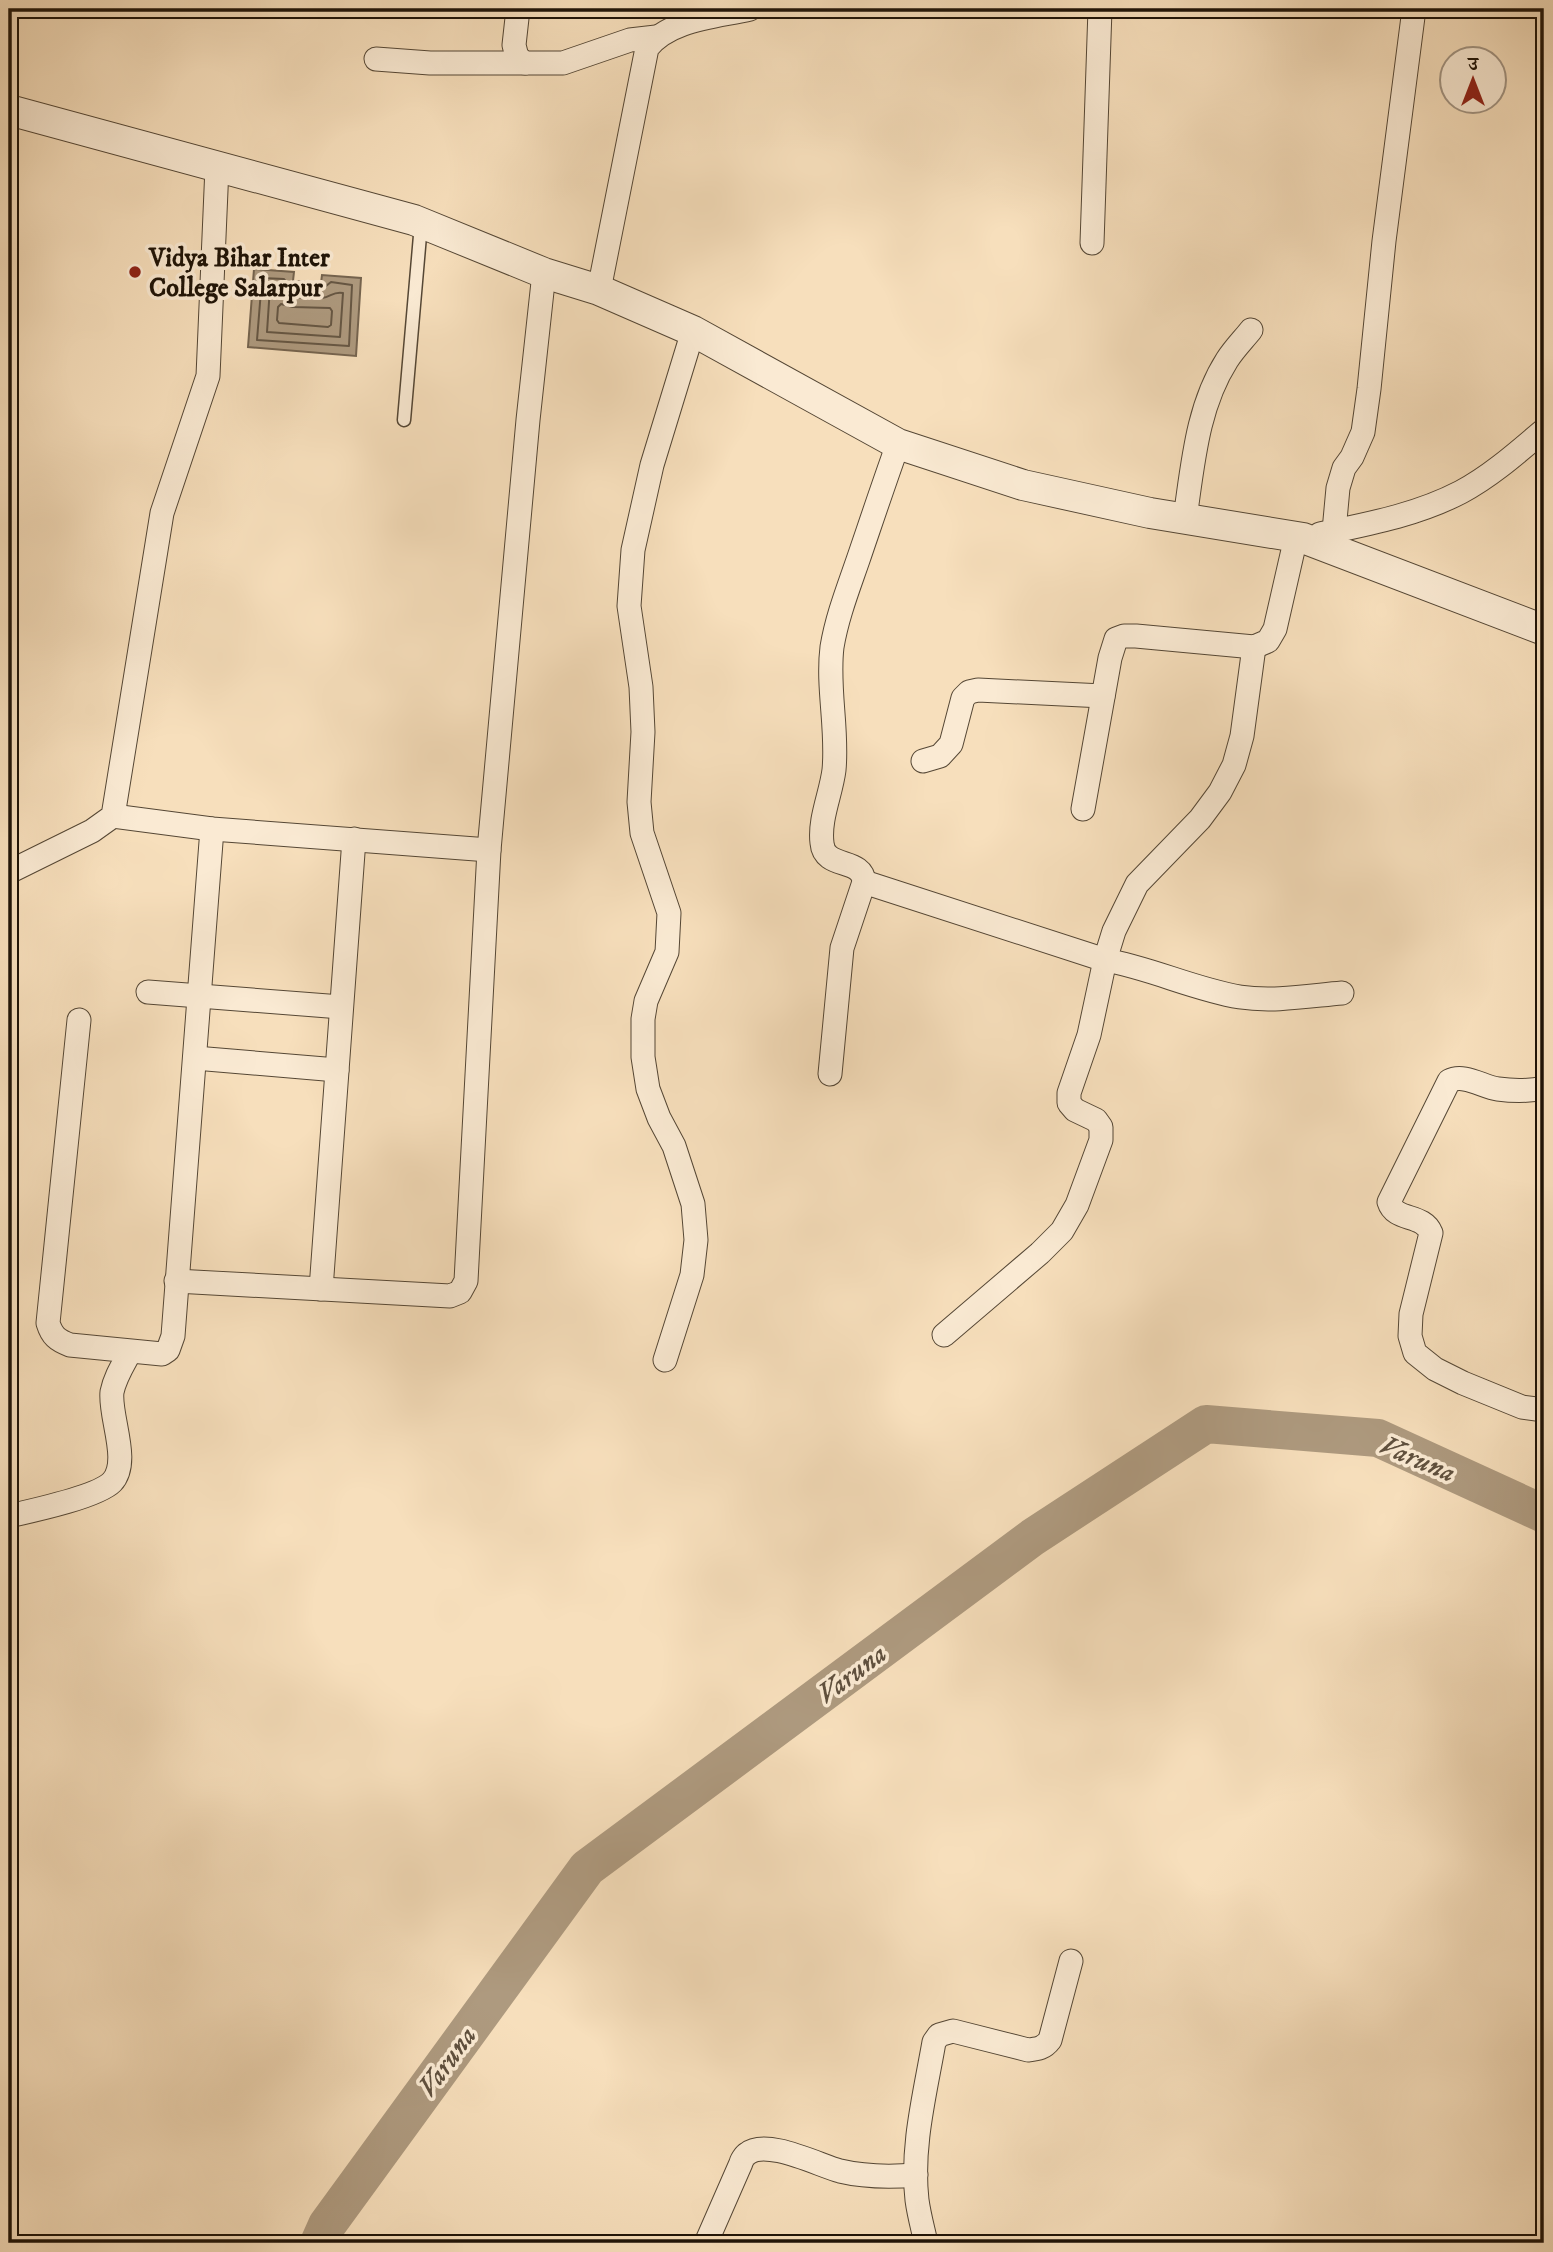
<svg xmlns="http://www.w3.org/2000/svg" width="1553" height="2252" font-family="'IM FELL DW Pica','Noto Serif Devanagari',serif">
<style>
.water{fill:#ae9a7f;stroke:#75644f;stroke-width:2}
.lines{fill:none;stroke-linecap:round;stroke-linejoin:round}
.shore{stroke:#665744;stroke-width:2}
.river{stroke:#ae9a7f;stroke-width:38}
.service-casing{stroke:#554735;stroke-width:15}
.minor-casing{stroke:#554735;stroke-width:25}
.tertiary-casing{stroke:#554735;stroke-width:32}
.service{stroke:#faead3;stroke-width:12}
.minor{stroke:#faead3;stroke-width:23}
.tertiary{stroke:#faead3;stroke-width:30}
.poi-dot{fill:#8f2418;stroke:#faead3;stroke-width:2.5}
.labels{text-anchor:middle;stroke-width:7;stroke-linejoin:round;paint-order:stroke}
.poi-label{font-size:26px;font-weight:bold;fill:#1f1408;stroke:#faead3;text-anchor:start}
.water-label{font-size:28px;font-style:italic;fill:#5f503e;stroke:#faead3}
</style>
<rect width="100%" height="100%" fill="#f7dfbc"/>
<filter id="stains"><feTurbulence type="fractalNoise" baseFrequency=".00286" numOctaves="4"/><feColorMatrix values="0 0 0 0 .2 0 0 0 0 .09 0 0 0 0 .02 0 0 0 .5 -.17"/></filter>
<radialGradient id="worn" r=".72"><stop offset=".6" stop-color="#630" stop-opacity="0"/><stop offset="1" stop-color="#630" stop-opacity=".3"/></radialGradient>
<!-- water -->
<polygon class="water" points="254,269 294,272 293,281 321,283 322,275 361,278 356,356 248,347"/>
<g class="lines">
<!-- shore -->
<g class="shore">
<path d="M262,278L284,279C292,291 307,289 321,290L331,282L352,285L349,346L257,340Z"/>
<path d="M270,287H278C288,298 307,300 322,298C331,297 333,291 343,293L340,337L267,332Z"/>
<polygon points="281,304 293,307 330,308 332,311 331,325 328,327 279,323 277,320 278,307"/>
</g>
<!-- river -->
<polyline class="river" points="319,2243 327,2225 587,1868 1033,1537 1206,1424 1378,1438 1544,1514"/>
<defs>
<polyline id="service" points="404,420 421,224"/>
<g id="minor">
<polyline points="518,9 514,45 517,57 525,63 563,63 630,40 656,37"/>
<polyline points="376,59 430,63 525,63"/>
<polyline points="1092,243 1100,9"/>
<path d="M599,290L647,48C670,19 716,17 750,9"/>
<path d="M1185,518C1193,464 1197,407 1227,360C1234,349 1243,340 1251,330"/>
<polyline points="1334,531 1338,488 1344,468 1352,457 1363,432 1369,389 1384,241 1414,9"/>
<path d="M1320,534C1368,524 1417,515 1461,492C1491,476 1518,452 1544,430"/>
<polyline points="923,761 940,756 951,744 963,698 969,692 978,690 1103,696"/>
<polyline points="1083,809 1110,658 1116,639 1124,636 1136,636 1254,647 1268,641 1275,629 1296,537"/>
<polyline points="113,816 212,829 489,850"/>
<polyline points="9,872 92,831 113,816 162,513 208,376 217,167"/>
<path d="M864,882L1105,960C1151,968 1193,989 1240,997C1273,1002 1308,996 1342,993"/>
<polyline points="148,992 341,1007"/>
<path d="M79,1020L48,1323C52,1336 57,1340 70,1345L162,1354L168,1350L173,1336L212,829"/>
<polyline points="195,1058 337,1070"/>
<path d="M830,1074L842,948L864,882C863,857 824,870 822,843C819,819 831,794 834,770C838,729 827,688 832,647C837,617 848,589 858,560C871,522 884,483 898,444"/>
<path d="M1544,1088C1530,1091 1513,1091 1498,1089C1483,1087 1464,1073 1449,1081L1389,1202C1395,1222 1423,1213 1431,1233L1411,1314L1410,1336L1415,1353L1435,1369L1463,1383L1522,1407L1544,1410"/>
<polyline points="176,1281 450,1296 460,1292 466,1281 489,850 528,420 544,273"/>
<polyline points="321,1289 354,839"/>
<polyline points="944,1335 1040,1253 1062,1231 1077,1205 1101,1140 1101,1127 1096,1120 1075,1110 1069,1103 1069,1093 1089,1035 1105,960 1114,931 1137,884 1200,819 1220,792 1234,765 1242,736 1254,647"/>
<polyline points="665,1360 692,1275 696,1240 693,1204 674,1146 659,1118 648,1089 643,1057 643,1019 646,1001 667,952 669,913 642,833 639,802 643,732 641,687 629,606 633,550 652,465 693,331"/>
<path d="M9,1516C31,1511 97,1497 112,1482C131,1462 109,1416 112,1392C115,1377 123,1365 130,1352"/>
<path d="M706,2243L741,2163C741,2161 745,2155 747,2154C766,2138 818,2165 840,2171C865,2177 891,2177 916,2175"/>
<path d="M926,2243C923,2229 919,2215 917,2200C911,2147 925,2094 934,2042L939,2035L953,2031L1028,2050C1038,2049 1044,2048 1050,2040L1071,1961"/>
</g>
<polyline id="tertiary" points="9,110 414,220 544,273 599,290 693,331 898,444 1023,485 1150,513 1303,538 1544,630"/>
</defs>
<!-- service casing -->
<use href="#service" class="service-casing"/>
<!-- minor casing -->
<use href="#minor" class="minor-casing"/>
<!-- tertiary casing -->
<use href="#tertiary" class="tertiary-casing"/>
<!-- service -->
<use href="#service" class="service"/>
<!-- minor -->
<use href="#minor" class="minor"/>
<!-- tertiary -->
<use href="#tertiary" class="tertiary"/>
</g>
<!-- markers -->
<circle class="poi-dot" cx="135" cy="272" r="7"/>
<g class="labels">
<!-- poi labels -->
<g class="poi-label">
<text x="149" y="266">Vidya Bihar Inter<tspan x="149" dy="30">College Salarpur</tspan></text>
</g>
<!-- water labels -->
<g class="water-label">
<text transform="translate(1418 1458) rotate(23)" y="10">Varuna</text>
<text transform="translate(851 1673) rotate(-37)" y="10">Varuna</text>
<text transform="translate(446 2061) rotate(-54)" y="10">Varuna</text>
</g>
</g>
<!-- margin -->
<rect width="1553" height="2252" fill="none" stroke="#f7dfbc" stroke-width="35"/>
<rect x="10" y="10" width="1532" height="2231" fill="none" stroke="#1f1408" stroke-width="3.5"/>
<rect x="18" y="18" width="1518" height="2217" fill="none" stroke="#1f1408" stroke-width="2"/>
<!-- north arrow -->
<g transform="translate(1473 80)"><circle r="33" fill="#faead3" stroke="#a29482" stroke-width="2"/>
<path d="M0-5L12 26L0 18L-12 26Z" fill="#8f2418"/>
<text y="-10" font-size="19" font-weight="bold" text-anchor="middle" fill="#1f1408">उ</text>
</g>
<rect width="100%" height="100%" filter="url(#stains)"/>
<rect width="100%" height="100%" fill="url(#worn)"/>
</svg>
